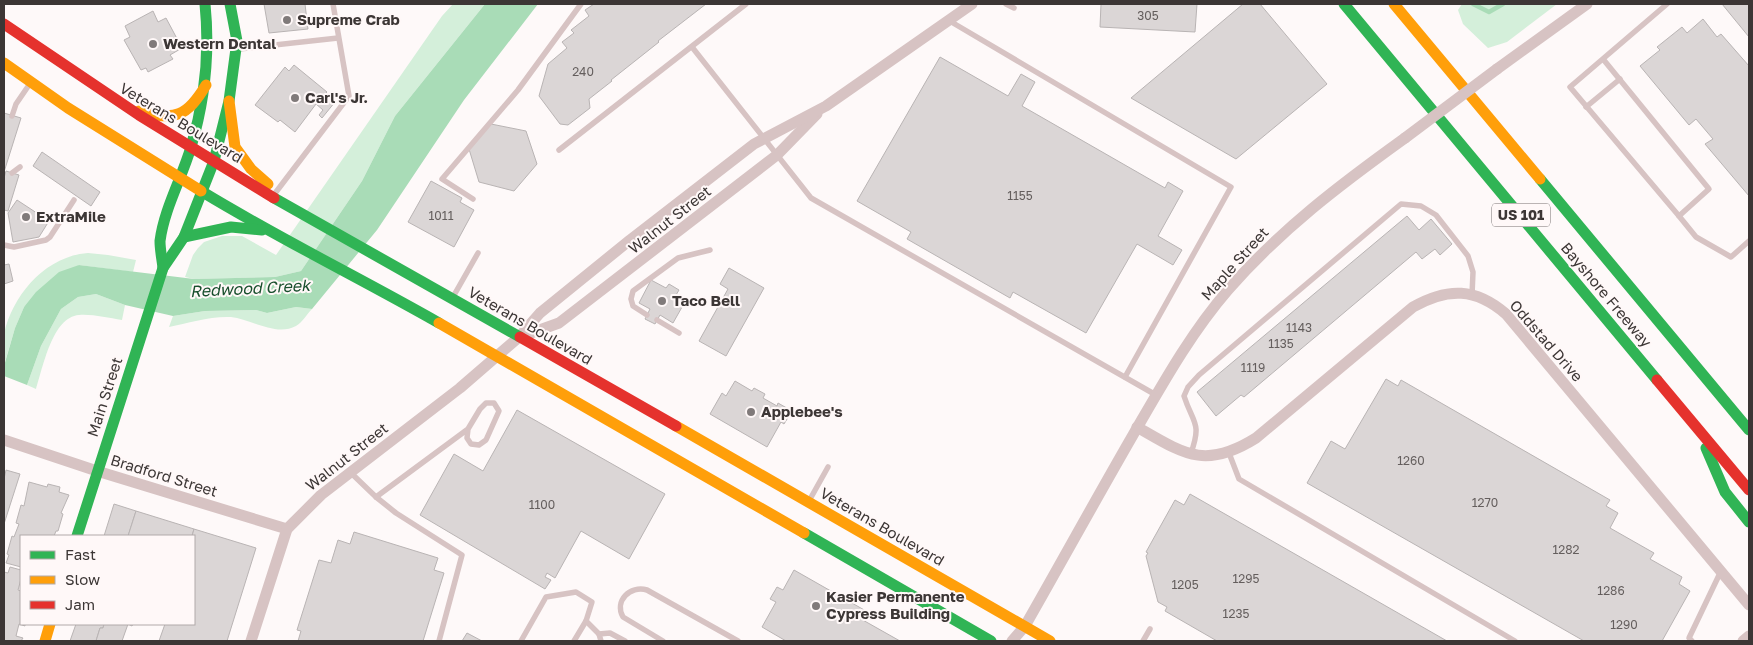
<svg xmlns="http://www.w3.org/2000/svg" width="1753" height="645" font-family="'Golos Text',sans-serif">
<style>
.green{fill:#d4efda}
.water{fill:#a9dcb7}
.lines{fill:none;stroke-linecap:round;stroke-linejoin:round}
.stream{stroke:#a9dcb7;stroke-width:4.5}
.building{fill:#dbd6d6;stroke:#b9b4b4}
.lane{stroke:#d7c3c3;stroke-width:5.5}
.street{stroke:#d7c3c3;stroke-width:11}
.fast{stroke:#30b455;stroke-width:11}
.slow{stroke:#ff9f0a;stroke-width:11}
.jam{stroke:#e5322d;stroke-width:11}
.street-bridge{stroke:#d7c3c3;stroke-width:11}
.poi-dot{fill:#807a7a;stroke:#fff8f8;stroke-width:2}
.labels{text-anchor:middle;stroke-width:4;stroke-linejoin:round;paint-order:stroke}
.number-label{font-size:12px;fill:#645e5d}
.shield{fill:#fff8f8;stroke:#767070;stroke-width:1}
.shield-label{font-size:14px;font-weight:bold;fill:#3c3635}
.poi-label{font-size:15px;font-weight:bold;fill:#3c3635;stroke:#fff8f8;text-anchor:start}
.street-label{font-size:15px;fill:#3c3635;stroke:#fff8f8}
.water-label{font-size:16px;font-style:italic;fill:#184f2d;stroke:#fff8f8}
</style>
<rect width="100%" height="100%" fill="#fef9f9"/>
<!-- green -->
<g class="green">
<polygon points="453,4 485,4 395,116 362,181 301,271 275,277 194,279 185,277 193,255 198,248 204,242 222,236 242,236 276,255 442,16"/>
<polygon points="1462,4 1557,4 1507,42 1488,48 1463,24 1458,10"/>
<path d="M88,253L108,255L136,260L133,272L79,265L24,307L15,328L4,365C4,355 2,344 4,334C13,294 46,256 88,253Z"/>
<path d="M96,294L125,305L122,320C108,318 93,314 79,315C52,317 43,368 36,389L27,385L41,346L61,309L78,297Z"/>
<path d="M296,307L312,309C307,314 302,323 296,326C276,337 251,319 231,317C210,316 188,323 169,327L173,316L205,311L256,310L267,313Z"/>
</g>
<!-- water -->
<polygon class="water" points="485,4 538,4 464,100 377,230 312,309 296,307 267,313 256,310 205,311 173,316 125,305 96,294 78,297 61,309 41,346 27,385 4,376 4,366 15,328 24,307 36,292 59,272 79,265 194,279 275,277 301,271 362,181 395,116"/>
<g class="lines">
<!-- stream -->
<polyline class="stream" points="1473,4 1489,12 1503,4"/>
</g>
<!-- building -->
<g class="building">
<polygon points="264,4 305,4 308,29 269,33"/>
<polygon points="594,4 706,4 658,41 659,42 611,80 612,81 589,99 590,108 568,125 560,124 539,96 548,64 567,48 562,42 574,33 571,30 589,16 585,10"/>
<polygon points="1101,4 1197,4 1195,32 1100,27"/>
<polygon points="1243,4 1260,4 1327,84 1236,159 1131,98"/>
<polygon points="1722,4 1749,4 1749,37"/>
<polygon points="153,11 158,22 166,18 182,48 170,55 173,59 148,72 146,68 141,70 124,40 130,37 125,26"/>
<polygon points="1703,19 1717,37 1721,34 1749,66 1749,196 1705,144 1713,139 1696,119 1689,125 1640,66 1660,50 1657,47 1682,27 1687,33"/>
<polygon points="940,57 1008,96 1021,74 1035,82 1022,106 1165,188 1168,182 1183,191 1158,236 1182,250 1173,265 1137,244 1086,333 1013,292 1010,298 907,239 911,232 857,201"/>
<polygon points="294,65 327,92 325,94 335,102 322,118 319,115 323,110 316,104 295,132 280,120 278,122 255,105 285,67 289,71"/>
<polygon points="4,113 21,118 4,172"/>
<polygon points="491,124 526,131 537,164 514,191 479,182 469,149"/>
<polygon points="42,152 100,192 91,206 33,166"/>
<polygon points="6,171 19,175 8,211 4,210 4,178"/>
<polygon points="431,181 462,198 460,202 474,210 454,247 408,222"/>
<polygon points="17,200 49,221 39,237 13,242 8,213"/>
<polygon points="1407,216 1419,230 1431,219 1452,244 1440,255 1435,249 1422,259 1416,252 1244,397 1241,395 1216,416 1197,392"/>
<polygon points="9,264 13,281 4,284 4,265"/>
<polygon points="729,268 764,288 726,356 699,341 728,289 720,284"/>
<polygon points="651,280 666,288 669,284 679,290 676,295 686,300 673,323 660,315 655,324 645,319 650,309 639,303"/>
<polygon points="1386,379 1398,386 1401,380 1610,500 1606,506 1618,513 1610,528 1654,553 1650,559 1682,577 1679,584 1690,591 1662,641 1584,641 1307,483 1331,441 1345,449"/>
<polygon points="735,381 752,391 754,388 765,394 763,398 777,406 778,403 792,411 784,424 781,422 767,447 710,414 722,393 726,396"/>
<polygon points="517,410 665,494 629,559 581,531 555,578 547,573 545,577 551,580 545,589 420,515 454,454 483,471"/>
<polygon points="6,470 20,474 4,524 4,479"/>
<polygon points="29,482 47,487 48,484 60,487 59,492 69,495 61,513 63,514 58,531 56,531 54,536 21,536 21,567 6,563 9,555 7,554 12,536 14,537 19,524 16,523 21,505 24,506"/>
<polygon points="1190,494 1447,641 1217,641 1165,611 1167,607 1158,602 1146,556 1148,553 1146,552 1175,500 1184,505"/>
<polygon points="114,504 136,511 128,536 104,536"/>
<polygon points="136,511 194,529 192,536 128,536"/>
<polygon points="194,529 256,548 227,641 159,641 165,624 194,624 194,536 192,536"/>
<polygon points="354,532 438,558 434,570 444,573 423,641 298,641 301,631 297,630 319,560 331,563 338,540 350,544"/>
<polygon points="10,567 21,570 21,579 18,590 21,591 21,624 25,624 25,626 19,624 16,636 23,638 21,641 4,641 4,572 8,573"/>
<polygon points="794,570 866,611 861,619 900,641 786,641 762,627 776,602 770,599 777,587 783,590"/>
<polygon points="76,624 104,624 103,628 100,628 96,641 70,641"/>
<polygon points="104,624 133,624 132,626 128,624 122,641 96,641 100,628 103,628"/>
<polygon points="467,633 482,641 462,641"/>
</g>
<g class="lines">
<!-- lane -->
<g class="lane">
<polyline points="1006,4 1014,8"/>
<polyline points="948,20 1231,187 1125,377"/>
<polyline points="692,47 811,198 1156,395"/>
<polyline points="239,49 338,38"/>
<polyline points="1603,59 1709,189 1679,216 1570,87 1667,4"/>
<polyline points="1586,107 1620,79"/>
<polyline points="12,116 16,104 29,85"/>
<polyline points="559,150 746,4"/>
<polyline points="12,173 20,167"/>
<polyline points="276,192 349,96 333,4"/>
<polyline points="473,199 442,179 518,90 581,4"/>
<polyline points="1679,216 1696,237 1731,257 1749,241"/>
<polyline points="4,245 14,247 46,240 50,237 74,200"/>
<polyline points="453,297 478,253"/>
<polyline points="647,315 633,306 631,299 633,291 678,258 710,250"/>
<polyline points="657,320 679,333"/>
<path d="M1191,453C1202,422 1193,424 1184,396L1188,387L1199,375L1401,204L1421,206L1436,215L1468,256L1473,272L1472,295"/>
<polyline points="1229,453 1239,479 1515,641"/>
<polyline points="350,472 376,497 396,513 462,555 439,641"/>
<polyline points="376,497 468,429 480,409 486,403 494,403 499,411 486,440 479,445 471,444 467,438 468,429"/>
<polyline points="809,501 828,467"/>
<polyline points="586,621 599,634"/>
<polyline points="521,641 546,597 576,592 592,602 586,621 574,641"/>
<polyline points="601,641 599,634 610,633 625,641"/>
<path d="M663,641L623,617C614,601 630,585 647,590L738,641"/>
<polyline points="1143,641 1150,629"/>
<polyline points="1692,641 1689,638 1721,571"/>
</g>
<!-- street -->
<g class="street">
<polyline points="1497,69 1587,4"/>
<polyline points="520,337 559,323 777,155 817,114"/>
<path d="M1137,427C1184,454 1205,470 1256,438L1413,307C1448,287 1476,288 1506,314L1749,605"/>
<polyline points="4,440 97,471 287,529"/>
<polyline points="251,641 287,529 321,495 460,388 519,337 540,313 630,240 754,144 826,106 972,4"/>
<path d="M1012,641L1025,626C1061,563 1096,499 1133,435C1162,385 1190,334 1228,290C1280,230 1341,184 1405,138"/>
<polyline points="1743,641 1749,636"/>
</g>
<!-- fast -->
<g class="fast">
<polyline points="1344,4 1657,380"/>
<polyline points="1540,179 1749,430"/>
<path d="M201,191C278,238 360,278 439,323"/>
<polyline points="274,198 520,337"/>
<polyline points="184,237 231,227 262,230"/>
<path d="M163,268C162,259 160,250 160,241C164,209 182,178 191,147C205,100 210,53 205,4"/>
<polyline points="1706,448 1725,492 1749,522"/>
<polyline points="804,533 991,641"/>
<polyline points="77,536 163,268 184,237 214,161 229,101 237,41 230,4"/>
</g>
<!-- slow -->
<g class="slow">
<polyline points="1394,4 1540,179"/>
<polyline points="4,63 68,108 201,191"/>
<polyline points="229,101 235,147 251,169 268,184"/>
<path d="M139,111C175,121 187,117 206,85"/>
<polyline points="439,323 804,533"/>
<polyline points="676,426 1050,641"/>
<polyline points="45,641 50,624"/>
</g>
<!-- jam -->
<g class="jam">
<polyline points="4,24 139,115 274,198"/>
<polyline points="520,337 676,426"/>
<polyline points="1657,380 1749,490"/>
</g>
<!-- street-bridge -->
<polyline class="street-bridge" points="1405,138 1497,69"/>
</g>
<!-- markers -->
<g class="poi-dot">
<circle cx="287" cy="20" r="5"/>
<circle cx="153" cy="44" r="5"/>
<circle cx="295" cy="98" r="5"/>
<circle cx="26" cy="217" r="5"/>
<circle cx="662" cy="301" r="5"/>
<circle cx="751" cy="412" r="5"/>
<circle cx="816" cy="606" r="5"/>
</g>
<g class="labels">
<!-- number labels -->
<g class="number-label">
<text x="1148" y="20">305</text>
<text x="583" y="76">240</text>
<text x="1020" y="200">1155</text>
<text x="441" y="220">1011</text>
<text x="1299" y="332">1143</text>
<text x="1281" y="348">1135</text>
<text x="1253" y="372">1119</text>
<text x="1411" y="465">1260</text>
<text x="1485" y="507">1270</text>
<text x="542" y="509">1100</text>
<text x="1566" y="554">1282</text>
<text x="1246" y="583">1295</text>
<text x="1185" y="589">1205</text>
<text x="1611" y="595">1286</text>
<text x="1236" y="618">1235</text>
<text x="1624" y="629">1290</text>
</g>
<!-- shield labels -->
<rect class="shield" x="1492" y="203.5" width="58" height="23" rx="4"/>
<g class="shield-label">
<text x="1521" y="220">US 101</text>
</g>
<!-- poi labels -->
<g class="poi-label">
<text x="297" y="25">Supreme Crab</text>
<text x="163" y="49">Western Dental</text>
<text x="305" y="103">Carl's Jr.</text>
<text x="36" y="222">ExtraMile</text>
<text x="672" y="306">Taco Bell</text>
<text x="761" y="417">Applebee's</text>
<text x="826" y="602">Kasier Permanente<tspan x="826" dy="17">Cypress Building</tspan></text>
</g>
<!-- street labels -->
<g class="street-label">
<text transform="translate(181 123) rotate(31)" y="5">Veterans Boulevard</text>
<text transform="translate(670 220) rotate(-38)" y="5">Walnut Street</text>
<text transform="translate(1235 264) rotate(-48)" y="5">Maple Street</text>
<text transform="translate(1606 295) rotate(50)" y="5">Bayshore Freeway</text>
<text transform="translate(530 326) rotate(30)" y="5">Veterans Boulevard</text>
<text transform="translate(1546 341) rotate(49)" y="5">Oddstad Drive</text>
<text transform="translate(105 397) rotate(-72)" y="5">Main Street</text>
<text transform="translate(347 457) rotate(-38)" y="5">Walnut Street</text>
<text transform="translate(164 476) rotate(17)" y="5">Bradford Street</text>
<text transform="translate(882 527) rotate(30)" y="5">Veterans Boulevard</text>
</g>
<!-- water labels -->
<g class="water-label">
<text transform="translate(250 288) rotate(-3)" y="6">Redwood Creek</text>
</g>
</g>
<!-- border -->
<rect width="1753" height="645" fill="none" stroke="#3c3635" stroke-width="10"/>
<!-- legend -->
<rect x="20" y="535" width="175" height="90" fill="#fff8f8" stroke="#b1aaaa"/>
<rect x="30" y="551" width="25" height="8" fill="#30b455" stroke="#b1aaaa"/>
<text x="65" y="560" font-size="15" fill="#3c3635">Fast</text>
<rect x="30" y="576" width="25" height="8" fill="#ff9f0a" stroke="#b1aaaa"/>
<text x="65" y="585" font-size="15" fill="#3c3635">Slow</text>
<rect x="30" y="601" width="25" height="8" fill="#e5322d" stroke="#b1aaaa"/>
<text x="65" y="610" font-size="15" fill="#3c3635">Jam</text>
</svg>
